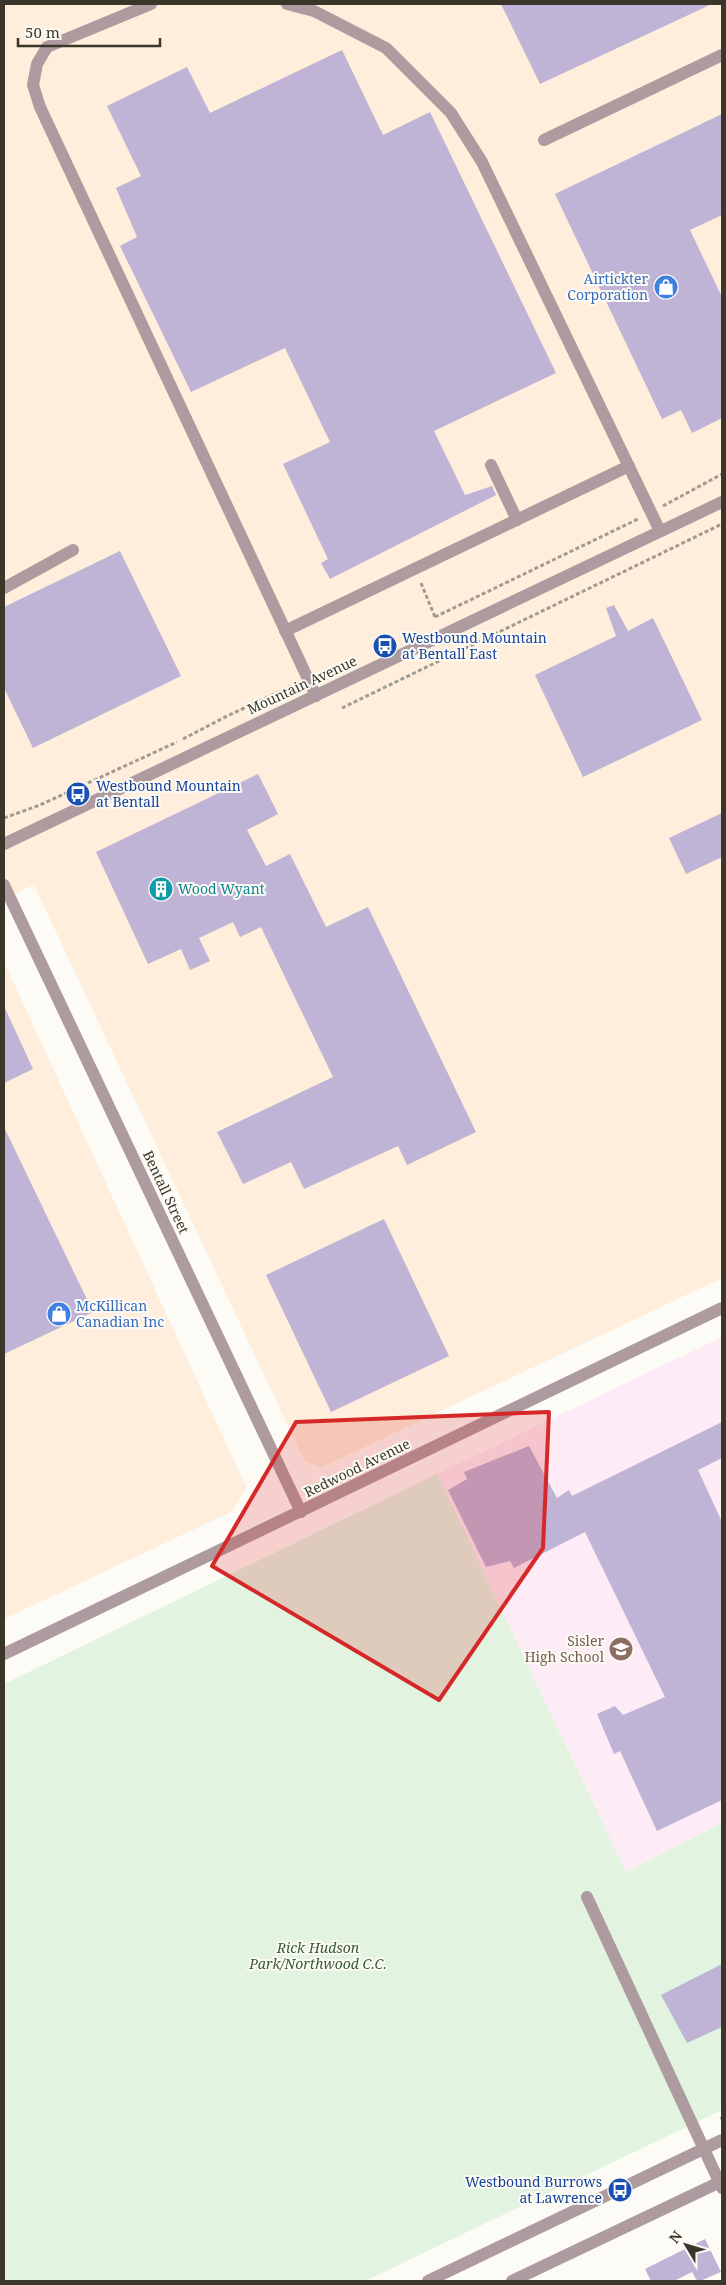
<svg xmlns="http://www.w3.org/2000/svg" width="726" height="2285" font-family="'Noto Serif',serif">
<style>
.industrial{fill:#feeedb}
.education{fill:#fdebf6}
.green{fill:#e2f4e0}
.building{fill:#bfb3d6}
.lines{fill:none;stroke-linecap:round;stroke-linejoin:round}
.path{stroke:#a09c93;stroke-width:3;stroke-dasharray:4 2.5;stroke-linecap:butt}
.minor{stroke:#ae9b9f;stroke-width:12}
.marked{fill:#d62828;fill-opacity:0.2;stroke:#d62828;stroke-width:4;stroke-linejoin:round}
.labels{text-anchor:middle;stroke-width:4;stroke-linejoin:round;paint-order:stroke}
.shop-label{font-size:14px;fill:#366cbe;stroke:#fdfbf5;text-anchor:end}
.transit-label{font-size:14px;fill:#164399;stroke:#fdfbf5;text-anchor:start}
.street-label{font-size:14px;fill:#3b362a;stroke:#fdfbf5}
.culture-label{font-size:14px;fill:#0d838f;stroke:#fdfbf5;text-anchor:start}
.education-label{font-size:14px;fill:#785e54;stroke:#fdfbf5;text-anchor:end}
.park-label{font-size:14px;font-style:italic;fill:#355c32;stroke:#fdfbf5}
</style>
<rect width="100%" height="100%" fill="#fdfbf5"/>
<!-- industrial -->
<g class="industrial">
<polygon points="4,4 722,4 722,1278 320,1468 304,1460 34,885 4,899"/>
<polygon points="4,962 246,1487 233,1511 4,1619"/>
</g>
<!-- education -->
<polygon class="education" points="722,1337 722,1823 626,1872 437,1474"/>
<!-- green -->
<polygon class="green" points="437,1474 626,1872 722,1823 722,2110 365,2281 4,2281 4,1684"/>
<!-- building -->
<g class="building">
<polygon points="501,4 712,4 540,84"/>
<polygon points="342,50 383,135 430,112 556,373 434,431 465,495 492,486 496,495 330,579 321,563 328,559 283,464 330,442 285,348 191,392 120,246 137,237 116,188 141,176 107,106 187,67 210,113"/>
<polygon points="722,114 722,215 690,230 722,297 722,418 692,433 681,410 662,419 555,194"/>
<polygon points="120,551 181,676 33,748 4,688 4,607"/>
<polygon points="614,605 628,631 653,618 702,720 583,777 535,675 616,636 606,608"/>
<polygon points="258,774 278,814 247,830 266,866 290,854 326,927 368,907 476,1132 407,1165 398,1146 304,1189 291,1162 243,1184 217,1132 333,1077 261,927 240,937 233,922 199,938 210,961 190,970 181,949 148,964 96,852"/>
<polygon points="722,813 722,857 686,874 669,838"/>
<polygon points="4,1006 33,1069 4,1083"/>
<polygon points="4,1127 93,1312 4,1354"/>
<polygon points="384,1219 449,1356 331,1412 266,1275"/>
<polygon points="722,1422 722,1458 698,1470 722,1522 722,1800 657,1831 620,1751 614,1754 597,1714 615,1706 623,1715 665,1697 585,1532 514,1568 510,1561 486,1567 448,1490 467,1479 464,1472 529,1446 557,1498 569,1490 572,1496"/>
<polygon points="722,1964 722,2027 687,2043 661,1995"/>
<polygon points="705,2239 721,2272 700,2281 697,2281 692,2272 674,2281 651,2281 645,2269"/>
</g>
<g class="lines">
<!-- path -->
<g class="path">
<polyline points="663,506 722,474"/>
<polyline points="421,583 435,617"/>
<polyline points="435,617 638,519"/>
<polyline points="342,708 722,524"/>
<polyline points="183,739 227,716 294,685"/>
<polyline points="4,818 40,805 177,742"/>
<polyline points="721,2117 722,2119"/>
</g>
<!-- minor -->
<g class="minor">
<polyline points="151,4 47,47 37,64 33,85 40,107 316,696"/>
<polyline points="287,4 314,11 386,48 451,113 482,162 660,531"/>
<polyline points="544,140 722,55"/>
<polyline points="491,465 517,520"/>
<polyline points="4,588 73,550"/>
<polyline points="285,631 629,466"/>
<polyline points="4,844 722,502"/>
<polyline points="4,885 301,1512"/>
<polyline points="4,1654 722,1308"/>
<polyline points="587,1897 722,2188"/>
<polyline points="428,2281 722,2140"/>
<polyline points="512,2281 722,2181"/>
</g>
</g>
<!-- marked area -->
<path class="marked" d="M549,1412L543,1548L439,1700L212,1566L296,1422Z"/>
<!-- icons -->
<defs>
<symbol id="shop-disc" viewBox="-11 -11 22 22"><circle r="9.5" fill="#3f7fe0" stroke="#fdfbf5"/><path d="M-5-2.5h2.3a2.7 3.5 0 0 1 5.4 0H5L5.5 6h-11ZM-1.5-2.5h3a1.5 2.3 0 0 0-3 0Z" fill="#fff"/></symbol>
<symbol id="bus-disc" viewBox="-11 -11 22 22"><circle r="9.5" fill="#1a4fb4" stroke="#fdfbf5"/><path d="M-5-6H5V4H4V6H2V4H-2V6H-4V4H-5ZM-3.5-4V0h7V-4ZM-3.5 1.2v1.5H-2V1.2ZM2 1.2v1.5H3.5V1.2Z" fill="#fff"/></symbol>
<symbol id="building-disc" viewBox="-11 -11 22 22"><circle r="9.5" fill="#0f9aa8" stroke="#fdfbf5"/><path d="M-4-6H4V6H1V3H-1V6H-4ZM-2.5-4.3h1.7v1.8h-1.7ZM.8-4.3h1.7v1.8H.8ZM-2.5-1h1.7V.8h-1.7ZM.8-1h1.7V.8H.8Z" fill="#fff"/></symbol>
<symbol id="school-disc" viewBox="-11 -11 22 22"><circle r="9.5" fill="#8d6e63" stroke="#fdfbf5"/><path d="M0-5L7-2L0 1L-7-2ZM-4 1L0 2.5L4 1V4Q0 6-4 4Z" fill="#fff"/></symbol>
</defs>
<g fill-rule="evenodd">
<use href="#shop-disc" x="652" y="273" width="28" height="28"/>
<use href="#bus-disc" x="371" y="632" width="28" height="28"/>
<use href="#bus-disc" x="64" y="780" width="28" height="28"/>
<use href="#building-disc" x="147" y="875" width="28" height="28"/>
<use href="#shop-disc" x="45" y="1300" width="28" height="28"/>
<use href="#school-disc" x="607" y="1635" width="28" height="28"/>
<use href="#bus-disc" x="606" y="2176" width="28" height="28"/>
</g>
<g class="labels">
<!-- shop labels -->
<g class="shop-label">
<text x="648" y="284">Airtickter<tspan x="648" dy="16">Corporation</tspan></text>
<text x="76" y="1311" text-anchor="start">McKillican<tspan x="76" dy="16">Canadian Inc</tspan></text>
</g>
<!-- transit labels -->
<g class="transit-label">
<text x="402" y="643">Westbound Mountain<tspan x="402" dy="16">at Bentall East</tspan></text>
<text x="96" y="791">Westbound Mountain<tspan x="96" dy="16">at Bentall</tspan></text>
<text x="602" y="2187" text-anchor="end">Westbound Burrows<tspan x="602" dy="16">at Lawrence</tspan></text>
</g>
<!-- street labels -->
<g class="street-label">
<text transform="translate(302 685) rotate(-25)" y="5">Mountain Avenue</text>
<text transform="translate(166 1192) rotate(65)" y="5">Bentall Street</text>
<text transform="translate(357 1468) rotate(-26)" y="5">Redwood Avenue</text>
</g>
<!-- culture labels -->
<g class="culture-label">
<text x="178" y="894">Wood Wyant</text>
</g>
<!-- education labels -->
<g class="education-label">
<text x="604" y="1646">Sisler<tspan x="604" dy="16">High School</tspan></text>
</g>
<!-- park labels -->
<g class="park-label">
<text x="318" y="1953">Rick Hudson<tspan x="318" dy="16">Park/Northwood C.C.</tspan></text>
</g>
</g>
<!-- border -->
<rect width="726" height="2285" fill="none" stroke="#3b362a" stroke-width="10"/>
<!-- north arrow -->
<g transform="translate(686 2245) rotate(308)" stroke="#fdfbf5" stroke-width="4" paint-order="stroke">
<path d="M0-4L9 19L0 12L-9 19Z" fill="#3b362a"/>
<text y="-8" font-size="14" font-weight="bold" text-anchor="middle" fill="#3b362a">N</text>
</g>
<!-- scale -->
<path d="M18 38v8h142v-8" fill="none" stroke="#3b362a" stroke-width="2.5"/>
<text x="25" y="38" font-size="15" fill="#3b362a" stroke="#fdfbf5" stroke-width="4" paint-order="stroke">50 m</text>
</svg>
